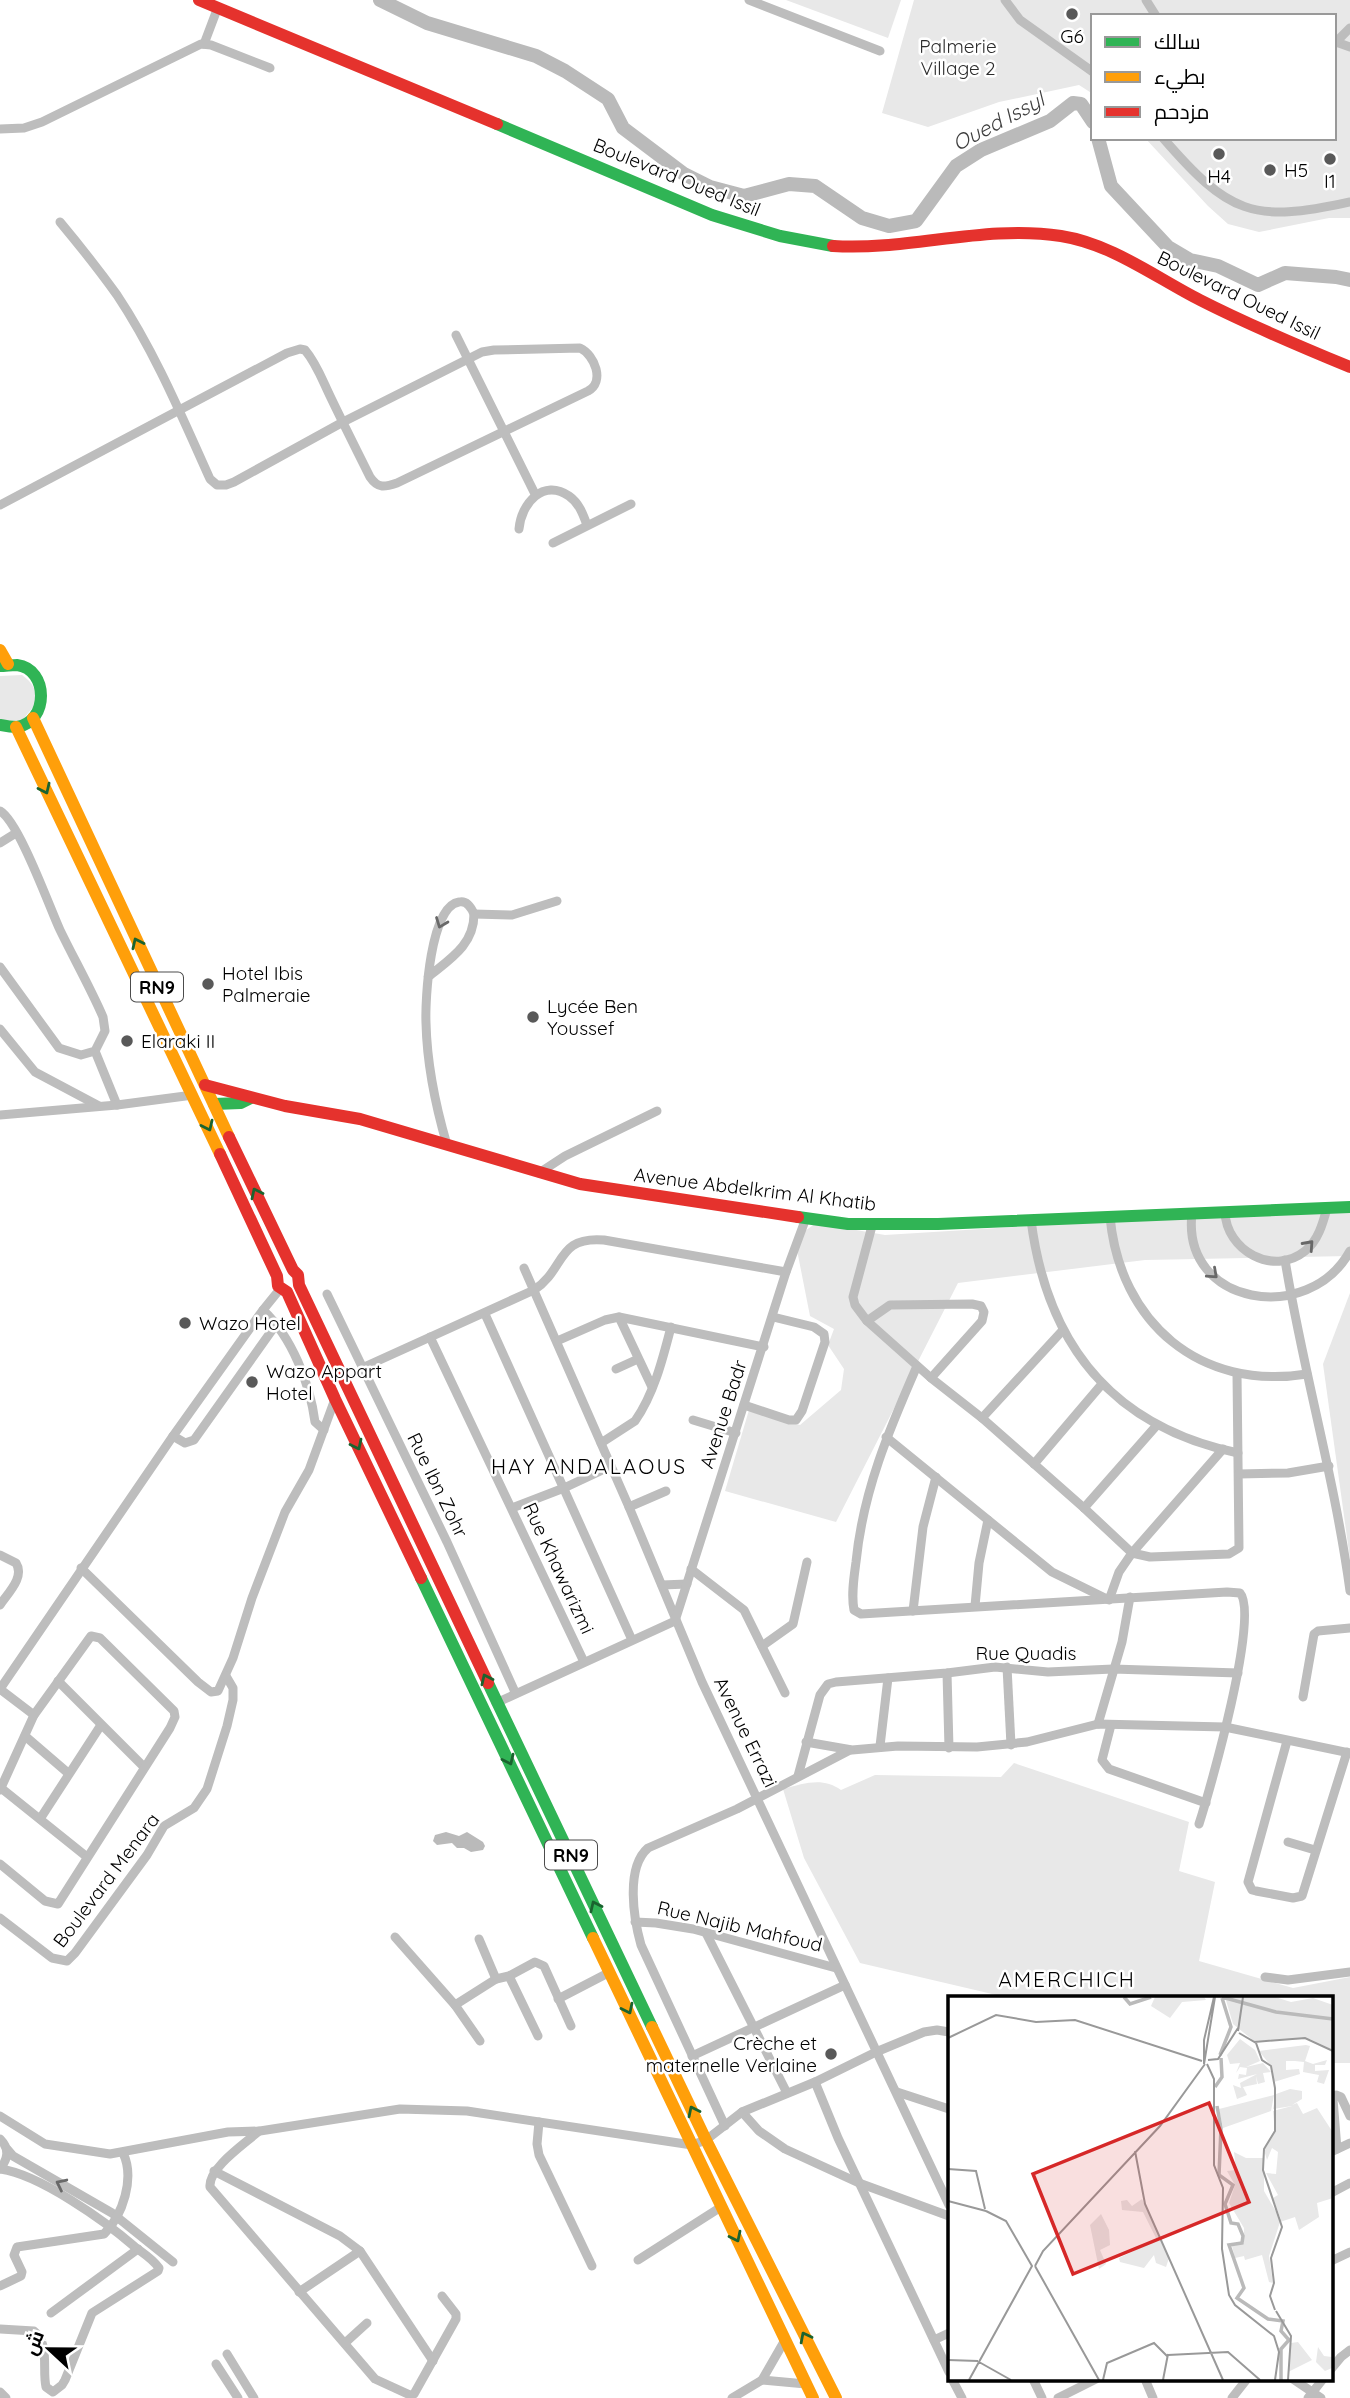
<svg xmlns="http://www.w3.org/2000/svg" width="1350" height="2398" font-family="Quicksand,Cairo,sans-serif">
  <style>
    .green { fill: #e8e8e8 }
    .water { fill: #bababa }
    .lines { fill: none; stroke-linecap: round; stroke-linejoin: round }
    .river { stroke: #bababa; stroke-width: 14 }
    .street { stroke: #bdbdbd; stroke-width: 9 }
    .fast { stroke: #30b455; stroke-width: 12 }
    .slow { stroke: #ff9f0a; stroke-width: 12 }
    .jam { stroke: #e5322d; stroke-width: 12 }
    .oneway { stroke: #1a632f }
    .oneway2 { stroke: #686868 }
    .poi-dot { fill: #595959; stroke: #fff; stroke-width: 2.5 }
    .labels { text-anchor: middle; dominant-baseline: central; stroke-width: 5; stroke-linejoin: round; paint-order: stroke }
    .shield { fill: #fff; stroke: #4c4c4c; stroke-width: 2 }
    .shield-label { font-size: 18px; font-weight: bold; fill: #000 }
    .poi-label { font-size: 19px; fill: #000; stroke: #fff; text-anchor: start }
    .park-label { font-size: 19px; fill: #2d2d2d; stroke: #fff }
    .street-label { font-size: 19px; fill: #000; stroke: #fff }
    .water-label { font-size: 21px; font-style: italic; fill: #3e3e3e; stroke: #fff }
    .neighbourhood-label { font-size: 21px; letter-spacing: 2px; fill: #000; stroke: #fff }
    .inset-river { fill: none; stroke: #bababa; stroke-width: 3.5 }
    .inset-road { fill: none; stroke: #999; stroke-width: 2 }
    .view { fill: #d62828; fill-opacity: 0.15; stroke: #d62828; stroke-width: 3.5 }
    .inset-edge { fill: none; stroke: #000; stroke-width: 3.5 }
  </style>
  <rect width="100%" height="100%" fill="#fff"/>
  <g class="green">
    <polygon points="786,0 901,0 888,38"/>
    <polygon points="914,0 1350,0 1350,218 1329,218 1259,232 1228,224 1208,206 1145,138 1334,138 1334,16 1093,16 1093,94 1079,85 999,102 928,127 882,113"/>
    <path d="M 22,675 C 33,683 36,689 37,702 L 21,722 L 0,720 L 0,676 Z"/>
    <polygon points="1350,1206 1350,1256 1145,1260 958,1283 836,1522 725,1491 749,1410 800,1425 841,1390 844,1369 828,1345 834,1329 810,1316 797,1250 805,1231 816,1223 885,1235"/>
    <polygon points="1350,1293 1350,1559 1323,1364"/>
    <path d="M 1014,1763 L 1189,1822 L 1179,1871 L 1215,1882 L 1199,1961 L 1293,1988 L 1350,1977 L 1350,2063 L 1331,2063 L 1331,1997 L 1005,1997 L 860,1963 L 804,1858 L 783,1789 C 805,1783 823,1777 841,1790 L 875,1775 L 1001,1777 Z"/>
  </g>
  <polygon class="water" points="446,1832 459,1836 467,1832 483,1842 485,1846 483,1850 471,1852 464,1848 457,1848 452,1843 437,1845 433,1841 435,1835"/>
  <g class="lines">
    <g class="river">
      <polyline points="380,0 427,23 536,56 565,71 608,99 623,128 684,174 710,187 744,196 789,184 815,186 862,218 889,226 916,221 956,166 981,150 1050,121 1073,103 1081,104 1093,122"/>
      <polyline points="1098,138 1111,186 1168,247 1190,260 1218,266 1258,285 1285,273 1336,277 1350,280"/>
    </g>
    <g class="street">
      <polyline points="749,0 880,51"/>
      <polyline points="1005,0 1020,20 1093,72"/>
      <polyline points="1146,0 1156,16"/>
      <polyline points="1336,42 1350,47"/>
      <polyline points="204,44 218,7"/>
      <polyline points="1334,44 1350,28"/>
      <polyline points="0,129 24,128 42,122 201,44 211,45 270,68"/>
      <path d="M 1163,138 C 1228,213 1252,224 1350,202"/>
      <polyline points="456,335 535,494"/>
      <path d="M 0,505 C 96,455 191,403 287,353 L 300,349 L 305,350 C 317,364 323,382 331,398 C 344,425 357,451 370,477 C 378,489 385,487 397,483 L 588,391 C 605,382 595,355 580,348 L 494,350 L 482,352 L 343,422 L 234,482 L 226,485 L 217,485 L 210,479 C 182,417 155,352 117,295 C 99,270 80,246 60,222"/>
      <path d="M 519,529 C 521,504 543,478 569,496 C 579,503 583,514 587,525"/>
      <polyline points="553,543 631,504"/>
      <path d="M 0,811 C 19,822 49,906 60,930 C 74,959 90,987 103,1017 L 105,1031 L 95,1051 L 81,1055 L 59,1048 L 0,967"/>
      <polyline points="0,843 16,833"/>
      <polyline points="474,914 512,915 557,901"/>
      <path d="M 428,977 C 450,959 474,945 474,914 C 471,907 467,900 459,902 C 430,906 425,1000 426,1023 C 427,1065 435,1104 447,1145"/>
      <polyline points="0,1029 35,1072 99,1106"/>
      <polyline points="95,1051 117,1105"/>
      <polyline points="0,1115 117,1105 193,1095"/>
      <polyline points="539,1173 565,1156 657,1111"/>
      <path d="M 1225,1212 C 1226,1250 1273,1277 1305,1251 C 1318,1241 1323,1223 1327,1208"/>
      <path d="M 1192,1213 C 1181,1306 1309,1326 1350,1251"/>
      <path d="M 1110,1217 C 1120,1323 1200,1391 1307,1374"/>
      <path d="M 1031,1220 C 1047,1345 1113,1427 1238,1453"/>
      <polyline points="872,1226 853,1297 855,1305 867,1321 931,1378 982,1418 1084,1508 1132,1553 1150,1557 1229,1554 1239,1548 1237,1374"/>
      <path d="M 1285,1260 C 1303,1371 1335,1479 1350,1591"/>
      <polyline points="524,1268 629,1507 702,1682 949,2205"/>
      <polyline points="327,1294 447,1542 515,1692"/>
      <path d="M 263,1310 C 292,1337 310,1384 315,1422 L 324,1430"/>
      <polyline points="485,1314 632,1640"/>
      <polyline points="619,1317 652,1387"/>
      <polyline points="867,1321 890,1305 972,1304 981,1306 984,1312 982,1321 931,1378"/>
      <polyline points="430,1337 584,1662"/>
      <polyline points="557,1341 605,1320 619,1317 764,1347"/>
      <path d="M 917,1366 C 889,1430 863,1491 856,1562 C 854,1577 851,1595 854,1610 L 861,1614 L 1227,1592 L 1240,1593 C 1260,1615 1210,1790 1199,1824"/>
      <path d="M 362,1368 L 534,1290 C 566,1269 556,1236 604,1240 L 786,1272"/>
      <polyline points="616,1369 638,1359"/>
      <polyline points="744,1405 789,1420 796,1420 802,1411 825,1342 824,1334 814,1327 773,1317"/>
      <polyline points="982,1418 1063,1330"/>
      <polyline points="693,1420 736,1433"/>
      <polyline points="173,1436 185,1443 194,1440 275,1326"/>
      <polyline points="886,1437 1052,1572 1109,1600 1119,1572 1132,1553 1223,1449"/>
      <path d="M 601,1443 L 635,1421 C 654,1394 663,1358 671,1327"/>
      <polyline points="1034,1464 1102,1384"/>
      <polyline points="1239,1474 1288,1473 1329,1466"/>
      <polyline points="629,1507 666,1491"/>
      <polyline points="512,1508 564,1488 611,1466"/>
      <polyline points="1084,1508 1157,1425"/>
      <path d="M 0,1555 L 16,1563 C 25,1577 8,1593 0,1605"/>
      <polyline points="81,1568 198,1682 211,1692 218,1691 233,1658 252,1598 285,1512 309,1470 335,1399"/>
      <polyline points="691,1569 744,1610 785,1693"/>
      <polyline points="662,1585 687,1584"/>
      <polyline points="975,1606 979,1563 988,1520"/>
      <polyline points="913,1611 923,1527 936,1477"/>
      <polyline points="762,1646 793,1624 807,1562"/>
      <polyline points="1007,1667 1011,1745"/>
      <polyline points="947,1673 949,1748"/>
      <polyline points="58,1681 144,1767"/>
      <polyline points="0,1689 173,1436 263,1310 280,1289"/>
      <polyline points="0,1689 34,1715"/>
      <polyline points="1303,1697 1314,1634 1318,1631 1350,1628"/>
      <polyline points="496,1703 675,1621 786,1272 806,1218"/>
      <polyline points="1098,1724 1122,1642 1130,1597"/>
      <polyline points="1111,1725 1102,1760 1109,1769 1206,1803"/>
      <polyline points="25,1736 68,1773"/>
      <polyline points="1287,1741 1248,1882 1252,1890 1256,1891 1293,1898 1302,1896 1347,1752"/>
      <polyline points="806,1742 852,1750 898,1746 977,1747 1027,1742 1098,1724 1225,1727 1350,1753"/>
      <polyline points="880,1746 888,1678"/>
      <polyline points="798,1776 820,1695 828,1684 836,1682 947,1673 995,1667 1048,1672 1113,1669 1238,1673"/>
      <polyline points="1,1788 87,1857"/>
      <polyline points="0,1790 34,1715 91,1636 100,1638 174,1711 175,1717 170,1728 58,1904 45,1901 0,1864"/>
      <polyline points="40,1819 101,1725"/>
      <polyline points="1288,1842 1315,1850"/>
      <polyline points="0,1918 52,1958 67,1961 75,1953 147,1855 164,1826 194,1808 207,1789 227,1726 233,1700 233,1688 226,1676"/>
      <polyline points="635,1922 656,1923 693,1929 836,1968"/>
      <polyline points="706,1933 787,2093"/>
      <polyline points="395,1937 455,2005 480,2041"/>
      <polyline points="479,1939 496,1979"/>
      <polyline points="509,1976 538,2036"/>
      <polyline points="1265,1977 1288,1980 1350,1972"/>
      <polyline points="558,1999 610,1972"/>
      <polyline points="455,2005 496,1979 509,1976 535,1962 544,1966 571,2026"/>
      <polyline points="692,2056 845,1985"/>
      <polyline points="815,2082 838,2138 949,2372"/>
      <polyline points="897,2092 949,2109"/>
      <polyline points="742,2112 759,2131 785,2149 859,2183 949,2216"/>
      <polyline points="0,2116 45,2144 110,2154 228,2132 260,2131 400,2109 467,2111 692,2145 706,2140 742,2112 815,2082 876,2052 924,2032 937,2030 949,2032"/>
      <polyline points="539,2122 537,2144 539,2155 592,2266"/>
      <path d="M 725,2126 L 641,1945 C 634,1920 625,1868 648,1848 L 737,1809 L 850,1750"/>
      <path d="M 259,2131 C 246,2143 208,2168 210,2187 L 375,2379 L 410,2395 L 414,2394 L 456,2319 L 456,2314 L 442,2296"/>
      <path d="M 0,2139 C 10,2149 8,2159 0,2169"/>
      <polyline points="7,2149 13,2156 112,2213 173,2262"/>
      <polyline points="1337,2149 1333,2099 1336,2095 1341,2097 1350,2116"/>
      <polyline points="1331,2152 1350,2143"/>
      <polyline points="214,2171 340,2236 360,2251 299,2292"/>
      <polyline points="1331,2193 1350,2183"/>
      <polyline points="360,2251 433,2361"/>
      <polyline points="638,2260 721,2207"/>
      <polyline points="1331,2261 1350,2252"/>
      <path d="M 0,2286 L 21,2276 L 22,2272 L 14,2255 L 17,2247 L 104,2234 C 123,2215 135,2178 123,2153"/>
      <polyline points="51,2313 138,2249"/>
      <path d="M 0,2329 L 34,2331 C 50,2343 42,2370 46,2387 L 53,2392 L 62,2385 L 65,2380 L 92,2313 L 158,2271 L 159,2268 C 153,2259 143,2253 135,2247 C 105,2221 39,2174 0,2169"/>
      <polyline points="934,2340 949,2333"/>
      <polyline points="345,2343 367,2323"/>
      <polyline points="227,2354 254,2398"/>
      <polyline points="216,2364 238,2398"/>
      <polyline points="1331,2369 1341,2357 1350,2350"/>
      <polyline points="952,2379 962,2398"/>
      <polyline points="1033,2379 1042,2398"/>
      <polyline points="1145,2379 1153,2398"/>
      <polyline points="1293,2379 1321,2398"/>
      <polyline points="762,2380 806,2384"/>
      <polyline points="0,2392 6,2398"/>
      <polyline points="732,2398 762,2380 785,2340"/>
      <polyline points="1058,2398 1096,2379"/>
      <polyline points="1232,2398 1247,2379"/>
      <polyline points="1308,2398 1323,2379"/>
    </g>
    <g class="fast">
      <polyline points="497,124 712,215 780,236 833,246"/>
      <path d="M 0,666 C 5,666 12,665 17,665 C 49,669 49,722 17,727 C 12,727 5,726 0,725"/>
      <polyline points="214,1104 241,1103 251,1098"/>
      <polyline points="798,1217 848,1224 938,1224 1350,1207"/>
      <polyline points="421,1578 593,1938"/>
      <polyline points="488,1683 652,2027"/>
    </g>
    <g class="slow">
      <polyline points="0,650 8,664"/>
      <polyline points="33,718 229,1137"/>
      <polyline points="16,727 220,1154"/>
      <polyline points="593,1938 813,2398"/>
      <polyline points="652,2027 706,2140 836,2398"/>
    </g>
    <g class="jam">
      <polyline points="199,0 497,124"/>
      <path d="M 833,246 C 909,251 985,224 1061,236 C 1112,244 1155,277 1200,300 C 1249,325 1299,346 1350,367"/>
      <polyline points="205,1085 285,1106 360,1119 580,1184 798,1217"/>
      <polyline points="229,1137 293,1270 298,1275 299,1285 488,1683"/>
      <polyline points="220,1154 277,1276 278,1286 287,1292 335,1399 421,1578"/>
    </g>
  </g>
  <defs><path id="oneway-chevron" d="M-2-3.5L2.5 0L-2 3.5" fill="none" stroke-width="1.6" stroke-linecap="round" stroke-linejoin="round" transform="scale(1.75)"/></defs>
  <g class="oneway">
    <use href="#oneway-chevron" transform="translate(45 789) rotate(65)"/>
    <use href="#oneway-chevron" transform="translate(137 943) rotate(-115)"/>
    <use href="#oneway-chevron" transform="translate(208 1126) rotate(65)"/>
    <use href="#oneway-chevron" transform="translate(256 1193) rotate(-116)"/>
    <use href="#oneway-chevron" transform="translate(357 1445) rotate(64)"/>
    <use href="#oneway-chevron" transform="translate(486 1679) rotate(-115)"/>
    <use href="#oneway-chevron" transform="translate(509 1760) rotate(65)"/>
    <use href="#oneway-chevron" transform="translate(595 1906) rotate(-115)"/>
    <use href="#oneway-chevron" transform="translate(628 2009) rotate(64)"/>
    <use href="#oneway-chevron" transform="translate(693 2111) rotate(-116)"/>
    <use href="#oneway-chevron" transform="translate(736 2237) rotate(64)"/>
    <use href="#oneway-chevron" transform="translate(805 2337) rotate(-117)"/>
  </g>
  <g class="oneway2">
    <use href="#oneway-chevron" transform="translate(441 923) rotate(111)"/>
    <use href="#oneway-chevron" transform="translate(1309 1245) rotate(-48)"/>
    <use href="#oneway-chevron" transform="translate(1213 1274) rotate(42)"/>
    <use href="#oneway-chevron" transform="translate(61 2184) rotate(-154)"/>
  </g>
  <g class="poi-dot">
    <circle cx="1072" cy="14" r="7"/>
    <circle cx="1219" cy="154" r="7"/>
    <circle cx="1330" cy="159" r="7"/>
    <circle cx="1270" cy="170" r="7"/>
    <circle cx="208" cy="984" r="7"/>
    <circle cx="533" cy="1017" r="7"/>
    <circle cx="127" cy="1041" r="7"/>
    <circle cx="185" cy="1323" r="7"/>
    <circle cx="252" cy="1382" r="7"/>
    <circle cx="831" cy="2054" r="7"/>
  </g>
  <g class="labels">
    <g class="shield">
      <rect x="131" y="972.5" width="52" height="29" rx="5"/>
      <rect x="545" y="1840.5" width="52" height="29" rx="5"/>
    </g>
    <g class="shield-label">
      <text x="157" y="987">RN9</text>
      <text x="571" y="1855">RN9</text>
    </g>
    <g class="poi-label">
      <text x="1072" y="36" text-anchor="middle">G6</text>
      <text x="1284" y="170">H5</text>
      <text x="1219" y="176" text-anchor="middle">H4</text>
      <text x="1330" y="181" text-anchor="middle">I1</text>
      <text x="222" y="973">Hotel Ibis<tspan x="222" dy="22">Palmeraie</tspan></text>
      <text x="547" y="1006">Lycée Ben<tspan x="547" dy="22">Youssef</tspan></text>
      <text x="141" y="1041">Elaraki II</text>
      <text x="199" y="1323">Wazo Hotel</text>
      <text x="266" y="1371">Wazo Appart<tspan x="266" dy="22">Hotel</tspan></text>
      <text x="817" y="2043" text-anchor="end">Crèche et<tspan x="817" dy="22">maternelle Verlaine</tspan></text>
    </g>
    <g class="park-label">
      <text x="958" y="46">Palmerie<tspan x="958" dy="22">Village 2</tspan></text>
    </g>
    <g class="street-label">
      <text transform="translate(677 177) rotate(22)">Boulevard Oued Issil</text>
      <text transform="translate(1239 295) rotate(26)">Boulevard Oued Issil</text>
      <text transform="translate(755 1189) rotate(7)">Avenue Abdelkrim Al Khatib</text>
      <text transform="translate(723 1414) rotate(-72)">Avenue Badr</text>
      <text transform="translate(438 1485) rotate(64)">Rue Ibn Zohr</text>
      <text transform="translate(559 1568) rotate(65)">Rue Khawarizmi</text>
      <text x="1026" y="1653">Rue Quadis</text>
      <text transform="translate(746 1732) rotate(64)">Avenue Errazi</text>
      <text transform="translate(106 1880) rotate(-53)">Boulevard Menara</text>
      <text transform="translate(740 1926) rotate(13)">Rue Najib Mahfoud</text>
    </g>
    <g class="water-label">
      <text transform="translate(998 121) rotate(-28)">Oued Issyl</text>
    </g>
    <g class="neighbourhood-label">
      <text x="589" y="1466">HAY ANDALAOUS</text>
      <text x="1067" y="1979">AMERCHICH</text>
    </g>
  </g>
  <g transform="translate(948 1996)">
    <rect width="385" height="385" fill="#fff"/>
    <path d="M 207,1 L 256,1 L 258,4 L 234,6 L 222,22 L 203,10 ZM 277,1 L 327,1 L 343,6 L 365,2 L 385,9 L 385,54 L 362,43 L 306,45 L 285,28 ZM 292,43 L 307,54 L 312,65 L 298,71 L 315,67 L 323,76 L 315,77 L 317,86 L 310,88 L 308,80 L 309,88 L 295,91 L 299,99 L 289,103 L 285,89 L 293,92 L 292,87 L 309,78 L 290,83 L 291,78 L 298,79 L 299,72 L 292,71 L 288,77 L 292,67 L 282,68 L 279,59 ZM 358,49 L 362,50 L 357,65 L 365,68 L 379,64 L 377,69 L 367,69 L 367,75 L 381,74 L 376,88 L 369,86 L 371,79 L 355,76 L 356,66 L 347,65 L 338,65 L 338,74 L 351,73 L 352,78 L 326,86 L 323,70 L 311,55 ZM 342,93 L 354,95 L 354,103 L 344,109 L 349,107 L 355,118 L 369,112 L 384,135 L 385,202 L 369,207 L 371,221 L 351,234 L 347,221 L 332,226 L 321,260 L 325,287 L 321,286 L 314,259 L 297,264 L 296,260 L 287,262 L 284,250 L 296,247 L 296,232 L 281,207 L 287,189 L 279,175 L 288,174 L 286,156 L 298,162 L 316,162 L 316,195 L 333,224 L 325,202 L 330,199 L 318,177 L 328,178 L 330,156 L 324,152 L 319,164 L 316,154 L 327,136 L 325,115 L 344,110 L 325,113 L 328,98 ZM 326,99 L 323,115 L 275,132 L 271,113 ZM 194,203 L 221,262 L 218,271 L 208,267 L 206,259 L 196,272 L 172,266 L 171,262 L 209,244 L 195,216 L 174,214 L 173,205 L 179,204 L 184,210 ZM 153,218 L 161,234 L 162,249 L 152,254 L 158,268 L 151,273 L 142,229 ZM 350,346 L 364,364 L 340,376 L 343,347 ZM 370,351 L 376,360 L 384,361 L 385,355 L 385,378 L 384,372 L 377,375 L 368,366 Z" fill="#e8e8e8"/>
    <path class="inset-river" d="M 176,1 L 182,8 L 203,1M 274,1 L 328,16 L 385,23M 272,59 L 283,31 L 274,2M 267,91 L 274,81 L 273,62M 269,110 L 273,132 L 271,179 L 285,189 L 277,208 L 283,227 L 290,228 L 295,240 L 294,247 L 281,249 L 296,292 L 289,302 L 320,323 L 335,325 L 333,335 L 341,344 L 333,353 L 333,384"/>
    <path class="inset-road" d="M 266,1 L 256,44 L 256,68 L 267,1M 290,35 L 295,1M 291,37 L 308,47 L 314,64 L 323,70 L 327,92 L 327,135 L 316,153 L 315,174 L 334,231 L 323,262 L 326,287 L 322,300 L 327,314M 0,42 L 48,19 L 88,26 L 127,24 L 254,65M 306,46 L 357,42 L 385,55M 260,64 L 270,63 L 290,32M 259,68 L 266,83 L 266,169 L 275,192 L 274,253 L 281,299 L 287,309 L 326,340 L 331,356 L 327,384M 187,155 L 197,208 L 275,384M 0,173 L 28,175 L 37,213M 0,205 L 38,215M 87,270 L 95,255 L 212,130 L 257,68M 87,270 L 151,384M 328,315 L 343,340 L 340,384M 220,359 L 280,356 L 312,384M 0,364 L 30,365M 31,366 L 63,384M 21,384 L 84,270 L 58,225 L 38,215M 155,384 L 159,367 L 206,347 L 219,360M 215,384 L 220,358"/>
    <path class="view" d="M 261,107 L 301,206 L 125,278 L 85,178 Z"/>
    <rect width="385" height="385" class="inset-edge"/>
  </g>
  <rect x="1091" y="14" width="245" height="126" fill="#ffffff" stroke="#999999" stroke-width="2"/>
  <rect x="1105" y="37" width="35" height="10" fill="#30b455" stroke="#999999" stroke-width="2"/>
  <text x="1154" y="49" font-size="21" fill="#000000">سالك</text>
  <rect x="1105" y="72" width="35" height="10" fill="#ff9f0a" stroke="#999999" stroke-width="2"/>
  <text x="1154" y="84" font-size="21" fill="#000000">بطيء</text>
  <rect x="1105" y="107" width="35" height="10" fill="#e5322d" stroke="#999999" stroke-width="2"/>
  <text x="1154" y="119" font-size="21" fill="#000000">مزدحم</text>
  <g transform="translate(49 2349) rotate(292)" stroke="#ffffff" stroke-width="5" paint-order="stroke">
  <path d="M0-5L12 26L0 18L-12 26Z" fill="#000000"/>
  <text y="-10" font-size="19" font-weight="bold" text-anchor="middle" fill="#000000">ش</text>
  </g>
</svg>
